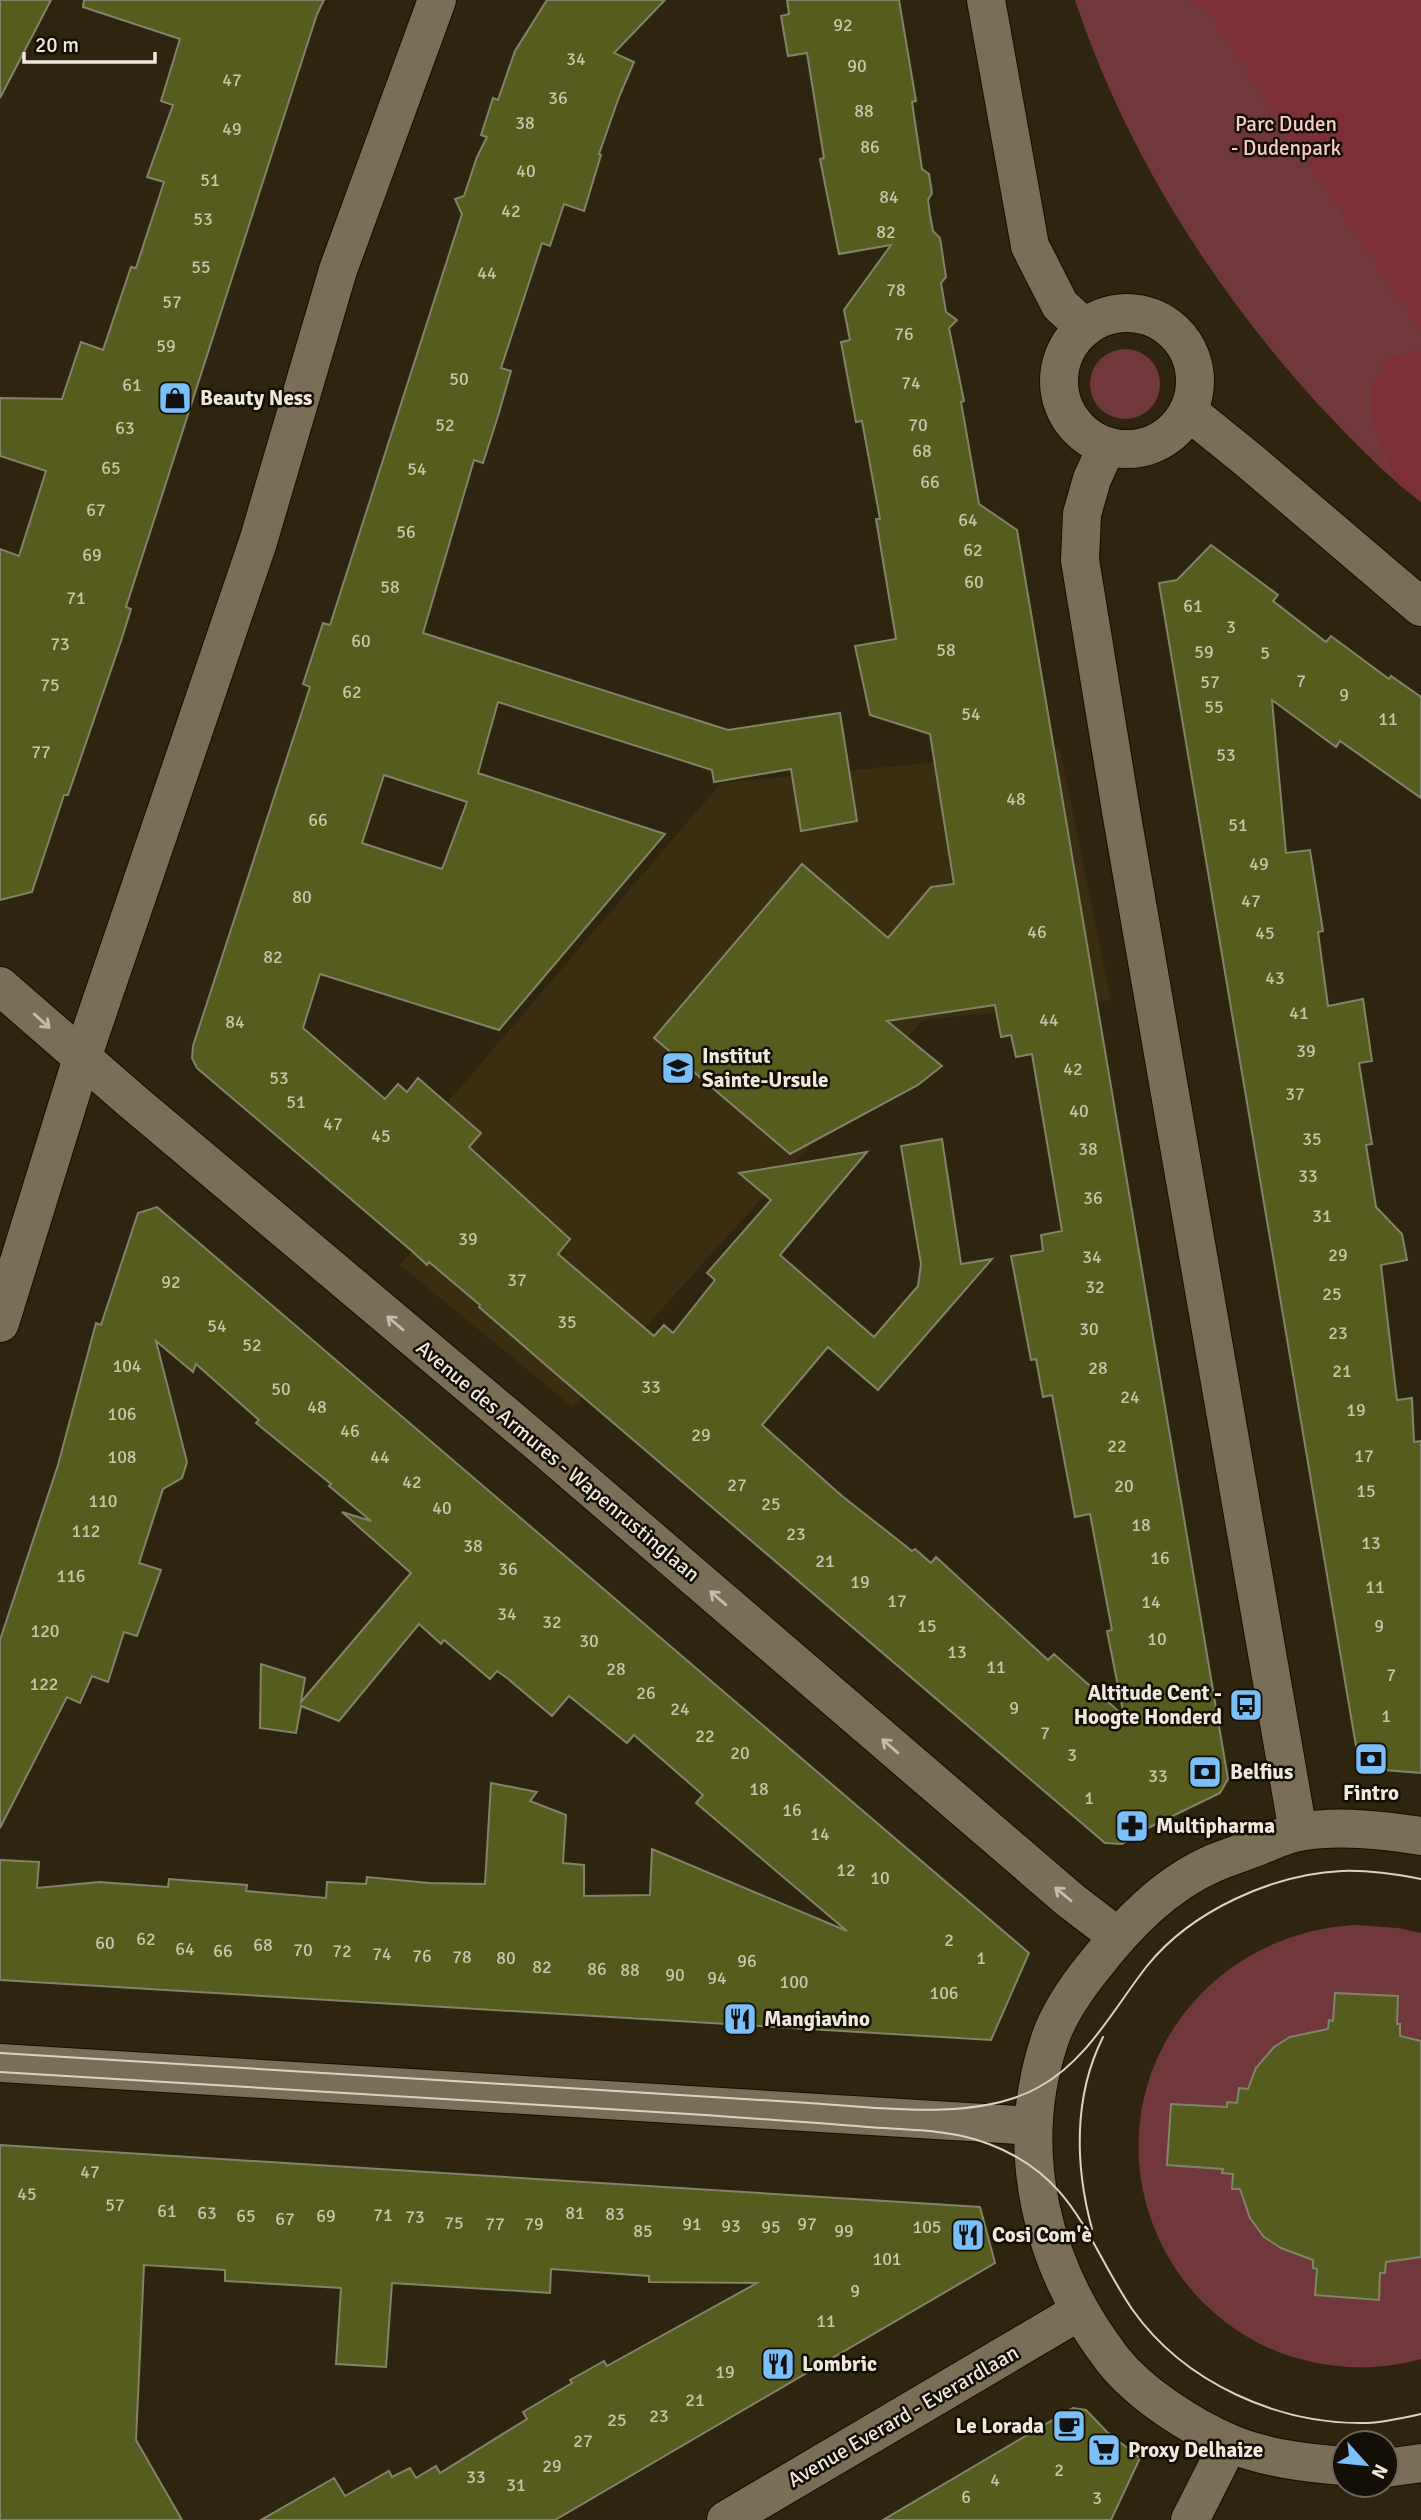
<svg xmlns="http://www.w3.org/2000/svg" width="1421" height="2520" font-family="Signika,sans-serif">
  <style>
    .built { fill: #3b2d0f }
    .green { fill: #71383c }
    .forest { fill: #7d2f36 }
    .building { fill: #565c1d; stroke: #80846a; stroke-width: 2; fill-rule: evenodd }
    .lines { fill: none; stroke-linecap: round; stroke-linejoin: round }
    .minor-casing { stroke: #170d00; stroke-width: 40 }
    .minor { stroke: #7b6e56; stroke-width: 38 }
    .tram { stroke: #dad3c5; stroke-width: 2 }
    .oneway { stroke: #c6bdac }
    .labels { text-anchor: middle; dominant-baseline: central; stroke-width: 5; stroke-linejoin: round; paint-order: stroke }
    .number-label { font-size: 18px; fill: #c9c5ac }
    .park-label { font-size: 21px; fill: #fbcacb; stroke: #130e06 }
    .poi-label { font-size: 21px; font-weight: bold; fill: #efe8db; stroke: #130e06; text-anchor: start }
    .street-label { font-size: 21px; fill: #efe8db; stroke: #130e06 }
  </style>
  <rect width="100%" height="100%" fill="#2f240e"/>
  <polygon class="built" points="1060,750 1111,1000 923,1020 573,1407 400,1265 492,1164 435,1117 721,783"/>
  <g class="green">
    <path d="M 1075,0 L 1421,0 L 1421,502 C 1383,473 1350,438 1317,403 C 1211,286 1125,150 1075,0 Z"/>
    <circle cx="1125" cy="384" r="35"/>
    <path d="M 1355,1925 L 1398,1928 L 1421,1933 L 1421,2359 C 1371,2373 1319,2369 1271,2349 C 1232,2332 1199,2304 1175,2268 C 1080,2119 1181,1935 1355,1925 Z"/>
  </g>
  <g class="forest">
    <polygon points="1191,0 1421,0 1421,332 1210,15"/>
    <polygon points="1421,350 1421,502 1398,484 1373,425 1371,385 1391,357"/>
  </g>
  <g class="building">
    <polygon points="0,0 51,0 0,98"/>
    <polygon points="84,0 324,0 317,14 126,607 131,609 122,638 68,795 64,795 32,892 0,900 0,549 19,556 46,471 0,456 0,398 62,399 81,342 103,350 131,267 136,268 164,182 147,177 173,105 161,101 180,39 83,7"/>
    <path d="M 547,0 L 665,0 L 614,53 L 634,62 L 619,97 L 599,154 L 601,155 L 584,211 L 564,204 L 550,246 L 542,243 L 501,368 L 511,371 L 498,416 L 483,463 L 474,460 L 423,633 L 728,730 L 840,713 L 857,821 L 801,831 L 791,769 L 714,782 L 712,770 L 498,702 L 478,773 L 665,834 L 499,1030 L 320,974 L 303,1028 L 385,1099 L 398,1084 L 407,1092 L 418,1078 L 481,1133 L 469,1147 L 570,1239 L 558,1254 L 654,1336 L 664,1325 L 673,1333 L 715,1280 L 707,1273 L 771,1200 L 739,1173 L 867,1152 L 780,1255 L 874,1337 L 918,1286 L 921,1264 L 901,1146 L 942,1139 L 961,1264 L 992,1259 L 878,1390 L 828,1347 L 762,1425 L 842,1496 L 912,1551 L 915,1549 L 931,1563 L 936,1557 L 1048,1660 L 1054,1654 L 1124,1716 L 1107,1631 L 1112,1630 L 1090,1514 L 1075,1517 L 1052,1395 L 1043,1397 L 1036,1359 L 1031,1360 L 1011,1256 L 1043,1251 L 1041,1235 L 1062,1231 L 1032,1054 L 1016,1057 L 1011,1035 L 1001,1037 L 995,1005 L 887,1021 L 942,1066 L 918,1085 L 790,1154 L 654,1038 L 802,864 L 888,938 L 931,887 L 954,884 L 930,734 L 870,715 L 855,646 L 896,639 L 876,519 L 880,519 L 862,421 L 856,422 L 841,342 L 850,340 L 844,310 L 891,245 L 839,254 L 820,159 L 824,158 L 807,53 L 788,56 L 781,16 L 789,14 L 787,0 L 899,0 L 916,101 L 912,102 L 922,169 L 929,174 L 932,193 L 928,200 L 930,215 L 933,231 L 940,238 L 946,277 L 941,283 L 946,312 L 957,320 L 949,328 L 964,401 L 961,402 L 979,504 L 1017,530 L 1228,1779 L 1220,1793 L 1148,1828 L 1122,1844 L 1105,1843 L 555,1373 L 479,1307 L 480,1305 L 429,1262 L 427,1265 L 413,1252 L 197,1068 L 192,1058 L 193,1046 L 310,687 L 303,684 L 323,623 L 330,625 L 462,214 L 455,199 L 464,196 L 477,157 L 487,137 L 481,135 L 493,98 L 498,100 L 515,51 ZM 384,775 L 467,802 L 442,869 L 362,843 Z"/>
    <polygon points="1211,545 1278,595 1273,601 1326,642 1331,636 1389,679 1391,676 1421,697 1421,798 1340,741 1336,747 1272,700 1286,853 1310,850 1323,931 1318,932 1328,1006 1363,999 1372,1061 1359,1063 1372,1144 1366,1145 1376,1207 1402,1234 1407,1260 1381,1265 1397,1400 1412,1398 1414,1442 1421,1441 1421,1773 1371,1769 1358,1758 1347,1693 1159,583 1177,580"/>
    <polygon points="157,1207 1029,1953 991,2040 0,1980 0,1860 39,1862 37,1888 99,1882 168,1887 169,1879 247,1885 246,1891 326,1898 327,1882 366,1884 367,1877 429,1883 485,1884 491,1783 537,1792 530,1801 566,1815 563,1863 584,1865 584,1896 650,1895 652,1849 847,1931 696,1803 703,1795 634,1735 627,1743 569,1696 552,1716 507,1678 497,1671 490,1679 444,1640 441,1644 419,1624 339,1721 301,1706 296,1733 260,1728 261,1664 305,1678 301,1702 411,1573 342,1512 371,1521 329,1486 331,1484 256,1423 259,1420 196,1364 193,1372 156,1341 187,1462 182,1478 163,1489 139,1563 161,1570 137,1636 124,1632 108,1682 92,1676 80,1703 67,1697 0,1828 0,1640 58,1465 96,1323 101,1325 138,1213"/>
    <polygon points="1335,1993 1398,1996 1397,2024 1400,2024 1400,2036 1421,2041 1421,2257 1386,2262 1385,2273 1380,2273 1379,2300 1315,2295 1317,2269 1313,2268 1313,2260 1281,2248 1264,2237 1250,2218 1240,2189 1232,2189 1233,2174 1222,2173 1223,2169 1167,2165 1171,2104 1227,2107 1227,2102 1237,2103 1239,2088 1248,2089 1256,2068 1274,2047 1290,2037 1328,2029 1329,2020 1333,2021"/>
    <polygon points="0,2145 980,2207 995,2263 555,2520 261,2520 334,2478 345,2496 389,2471 392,2477 410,2468 416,2478 436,2466 440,2473 527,2419 523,2412 572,2383 570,2380 604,2361 607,2366 757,2283 649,2282 649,2276 551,2269 550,2293 392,2283 386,2367 336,2364 341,2288 225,2281 225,2270 144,2265 136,2440 182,2520 0,2520"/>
    <polygon points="1073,2408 1086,2410 1107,2432 1140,2458 1111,2520 883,2520"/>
  </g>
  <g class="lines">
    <defs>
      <g id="minor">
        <polyline points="986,0 1030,246 1060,305 1084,327"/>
        <circle cx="1127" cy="381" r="68"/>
        <polyline points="1188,411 1251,462 1421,607"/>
        <polyline points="1107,446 1092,479 1082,514 1080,560 1121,811 1298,1832"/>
        <polyline points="0,986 132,1101 542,1446 1070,1900 1117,1936"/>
        <polyline points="0,1323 82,1058 258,542 338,270 437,0"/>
        <polyline points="0,2063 1033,2126"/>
        <path d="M 1344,2466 C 1306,2463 1264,2458 1229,2443 C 1190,2426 1140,2394 1113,2360 C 1042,2268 1012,2151 1050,2039 C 1059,2013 1077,1987 1094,1966 C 1126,1925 1165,1884 1214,1863 C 1229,1857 1244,1852 1259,1846 C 1272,1841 1286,1834 1299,1832 C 1339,1825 1382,1830 1421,1836"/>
        <polyline points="1386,2468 1421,2463"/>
        <polyline points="726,2520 1080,2311"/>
        <polyline points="1190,2520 1229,2443"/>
      </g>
    </defs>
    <use href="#minor" class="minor-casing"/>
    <use href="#minor" class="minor"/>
    <g class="tram">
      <path d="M 0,2053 L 794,2102 C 867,2106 974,2124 1039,2087 C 1088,2060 1114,2008 1147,1966 C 1191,1911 1273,1874 1342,1871 C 1369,1870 1395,1874 1421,1879"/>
      <path d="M 0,2072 C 230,2086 459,2100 689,2114 C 748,2118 807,2122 867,2127 C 907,2130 951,2129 989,2144 C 1076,2177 1086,2241 1132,2309 C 1184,2383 1279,2425 1367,2423 C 1386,2422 1403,2418 1421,2414"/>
      <path d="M 1092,2229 C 1075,2166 1073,2097 1103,2037"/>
    </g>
  </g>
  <defs><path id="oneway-shaft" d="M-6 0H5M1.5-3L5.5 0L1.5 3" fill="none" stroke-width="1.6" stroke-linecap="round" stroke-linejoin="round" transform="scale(1.75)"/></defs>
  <g class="oneway">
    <use href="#oneway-shaft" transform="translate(42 1021) rotate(42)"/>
    <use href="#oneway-shaft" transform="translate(395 1323) rotate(-140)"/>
    <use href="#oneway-shaft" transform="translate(718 1598) rotate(-139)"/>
    <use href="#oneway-shaft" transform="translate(890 1746) rotate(-139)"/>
    <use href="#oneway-shaft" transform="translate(1063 1894) rotate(-140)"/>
  </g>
  <defs>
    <symbol id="shop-square" viewBox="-11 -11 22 22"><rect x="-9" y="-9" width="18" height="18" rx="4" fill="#7abff8" stroke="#130e06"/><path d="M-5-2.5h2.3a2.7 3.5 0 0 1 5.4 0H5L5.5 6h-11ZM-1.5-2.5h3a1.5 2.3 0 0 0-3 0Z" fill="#111"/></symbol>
    <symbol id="school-square" viewBox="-11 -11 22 22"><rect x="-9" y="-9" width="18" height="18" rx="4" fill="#7abff8" stroke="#130e06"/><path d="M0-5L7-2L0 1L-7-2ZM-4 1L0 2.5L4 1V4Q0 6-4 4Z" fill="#111"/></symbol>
    <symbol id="bus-square" viewBox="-11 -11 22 22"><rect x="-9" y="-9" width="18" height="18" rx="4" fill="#7abff8" stroke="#130e06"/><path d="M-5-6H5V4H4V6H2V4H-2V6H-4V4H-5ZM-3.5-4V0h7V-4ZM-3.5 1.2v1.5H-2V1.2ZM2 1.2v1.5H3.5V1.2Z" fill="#111"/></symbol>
    <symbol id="bank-square" viewBox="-11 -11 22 22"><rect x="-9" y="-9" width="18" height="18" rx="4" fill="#7abff8" stroke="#130e06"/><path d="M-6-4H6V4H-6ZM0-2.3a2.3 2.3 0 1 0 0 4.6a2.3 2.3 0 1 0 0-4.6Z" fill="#111"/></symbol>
    <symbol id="pharmacy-square" viewBox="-11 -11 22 22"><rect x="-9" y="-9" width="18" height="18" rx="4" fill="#7abff8" stroke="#130e06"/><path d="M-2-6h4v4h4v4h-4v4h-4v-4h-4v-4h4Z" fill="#111"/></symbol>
    <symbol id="restaurant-square" viewBox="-11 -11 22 22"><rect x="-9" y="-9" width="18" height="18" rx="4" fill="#7abff8" stroke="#130e06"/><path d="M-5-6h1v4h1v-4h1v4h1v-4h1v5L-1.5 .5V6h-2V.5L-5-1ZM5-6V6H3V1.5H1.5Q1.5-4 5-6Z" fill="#111"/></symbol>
    <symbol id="cafe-square" viewBox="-11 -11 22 22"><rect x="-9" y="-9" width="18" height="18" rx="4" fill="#7abff8" stroke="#130e06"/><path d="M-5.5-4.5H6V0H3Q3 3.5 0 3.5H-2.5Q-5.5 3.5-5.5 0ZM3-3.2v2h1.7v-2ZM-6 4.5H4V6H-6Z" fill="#111"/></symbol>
    <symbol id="supermarket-square" viewBox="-11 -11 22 22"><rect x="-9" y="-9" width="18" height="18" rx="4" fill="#7abff8" stroke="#130e06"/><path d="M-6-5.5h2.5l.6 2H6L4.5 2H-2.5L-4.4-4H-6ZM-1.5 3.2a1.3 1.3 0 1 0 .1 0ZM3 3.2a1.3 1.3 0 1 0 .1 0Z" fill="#111"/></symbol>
  </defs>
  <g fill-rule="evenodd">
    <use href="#shop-square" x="156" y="379" width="38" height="38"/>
    <use href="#school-square" x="659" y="1049" width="38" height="38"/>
    <use href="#bus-square" x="1227" y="1686" width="38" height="38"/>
    <use href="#bank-square" x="1352" y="1740" width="38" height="38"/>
    <use href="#bank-square" x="1186" y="1753" width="38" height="38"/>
    <use href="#pharmacy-square" x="1113" y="1807" width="38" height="38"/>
    <use href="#restaurant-square" x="721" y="2000" width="38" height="38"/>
    <use href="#restaurant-square" x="949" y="2216" width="38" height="38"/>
    <use href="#restaurant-square" x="759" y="2345" width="38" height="38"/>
    <use href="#cafe-square" x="1050" y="2407" width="38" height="38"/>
    <use href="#supermarket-square" x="1085" y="2431" width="38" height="38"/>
  </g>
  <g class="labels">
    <g class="number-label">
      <text x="843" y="25">92</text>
      <text x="576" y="59">34</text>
      <text x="857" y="66">90</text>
      <text x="232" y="80">47</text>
      <text x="558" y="98">36</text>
      <text x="864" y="111">88</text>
      <text x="525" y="123">38</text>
      <text x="232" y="129">49</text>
      <text x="870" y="147">86</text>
      <text x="526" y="171">40</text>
      <text x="210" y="180">51</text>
      <text x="889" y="197">84</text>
      <text x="511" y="211">42</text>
      <text x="203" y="219">53</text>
      <text x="886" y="232">82</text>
      <text x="201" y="267">55</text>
      <text x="487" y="273">44</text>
      <text x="896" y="290">78</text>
      <text x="172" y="302">57</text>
      <text x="904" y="334">76</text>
      <text x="166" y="346">59</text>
      <text x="459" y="379">50</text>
      <text x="911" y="383">74</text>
      <text x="132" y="385">61</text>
      <text x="445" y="425">52</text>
      <text x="918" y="425">70</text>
      <text x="125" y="428">63</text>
      <text x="922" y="451">68</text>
      <text x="111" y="468">65</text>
      <text x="417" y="469">54</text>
      <text x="930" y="482">66</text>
      <text x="96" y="510">67</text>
      <text x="968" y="520">64</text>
      <text x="406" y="532">56</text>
      <text x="973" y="550">62</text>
      <text x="92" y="555">69</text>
      <text x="974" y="582">60</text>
      <text x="390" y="587">58</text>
      <text x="76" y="598">71</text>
      <text x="1193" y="606">61</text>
      <text x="1231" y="627">3</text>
      <text x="361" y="641">60</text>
      <text x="60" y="644">73</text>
      <text x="946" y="650">58</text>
      <text x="1204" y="652">59</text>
      <text x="1265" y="653">5</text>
      <text x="1301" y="681">7</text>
      <text x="1210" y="682">57</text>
      <text x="50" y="685">75</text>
      <text x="352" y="692">62</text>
      <text x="1344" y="695">9</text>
      <text x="1214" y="707">55</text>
      <text x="971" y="714">54</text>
      <text x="1388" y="719">11</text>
      <text x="41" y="752">77</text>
      <text x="1226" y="755">53</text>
      <text x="1016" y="799">48</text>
      <text x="318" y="820">66</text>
      <text x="1238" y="825">51</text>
      <text x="1259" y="864">49</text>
      <text x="302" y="897">80</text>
      <text x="1251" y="901">47</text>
      <text x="1037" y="932">46</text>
      <text x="1265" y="933">45</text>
      <text x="273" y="957">82</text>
      <text x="1275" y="978">43</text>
      <text x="1299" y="1013">41</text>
      <text x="1049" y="1020">44</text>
      <text x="235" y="1022">84</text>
      <text x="1306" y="1051">39</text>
      <text x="1073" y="1069">42</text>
      <text x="279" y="1078">53</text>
      <text x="1295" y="1094">37</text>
      <text x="296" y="1102">51</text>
      <text x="1079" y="1111">40</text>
      <text x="333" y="1124">47</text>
      <text x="381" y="1136">45</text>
      <text x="1312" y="1139">35</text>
      <text x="1088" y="1149">38</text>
      <text x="1308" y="1176">33</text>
      <text x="1093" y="1198">36</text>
      <text x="1322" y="1216">31</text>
      <text x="468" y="1239">39</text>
      <text x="1338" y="1255">29</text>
      <text x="1092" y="1257">34</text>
      <text x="517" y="1280">37</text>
      <text x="171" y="1282">92</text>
      <text x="1095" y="1287">32</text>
      <text x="1332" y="1294">25</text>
      <text x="567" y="1322">35</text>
      <text x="217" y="1326">54</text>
      <text x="1089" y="1329">30</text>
      <text x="1338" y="1333">23</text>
      <text x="252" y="1345">52</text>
      <text x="127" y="1366">104</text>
      <text x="1098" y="1368">28</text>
      <text x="1342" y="1371">21</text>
      <text x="651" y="1387">33</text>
      <text x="281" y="1389">50</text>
      <text x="1130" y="1397">24</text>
      <text x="317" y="1407">48</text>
      <text x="1356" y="1410">19</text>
      <text x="122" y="1414">106</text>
      <text x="350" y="1431">46</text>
      <text x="701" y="1435">29</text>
      <text x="1117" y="1446">22</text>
      <text x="1364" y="1456">17</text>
      <text x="122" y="1457">108</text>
      <text x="380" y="1457">44</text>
      <text x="412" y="1482">42</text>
      <text x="737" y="1485">27</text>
      <text x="1124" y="1486">20</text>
      <text x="1366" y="1491">15</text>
      <text x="103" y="1501">110</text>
      <text x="771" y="1504">25</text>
      <text x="442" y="1508">40</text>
      <text x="1141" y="1525">18</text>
      <text x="86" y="1531">112</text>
      <text x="796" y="1534">23</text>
      <text x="1371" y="1543">13</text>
      <text x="473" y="1546">38</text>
      <text x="1160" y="1558">16</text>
      <text x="825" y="1561">21</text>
      <text x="508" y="1569">36</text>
      <text x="71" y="1576">116</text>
      <text x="860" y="1582">19</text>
      <text x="1375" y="1587">11</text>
      <text x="897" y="1601">17</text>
      <text x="1151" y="1602">14</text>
      <text x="507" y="1614">34</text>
      <text x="552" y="1622">32</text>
      <text x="927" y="1626">15</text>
      <text x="1379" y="1626">9</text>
      <text x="45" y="1631">120</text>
      <text x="1157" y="1639">10</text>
      <text x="589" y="1641">30</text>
      <text x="957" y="1652">13</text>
      <text x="996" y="1667">11</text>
      <text x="616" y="1669">28</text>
      <text x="1391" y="1675">7</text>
      <text x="44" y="1684">122</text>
      <text x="646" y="1693">26</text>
      <text x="1014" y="1708">9</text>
      <text x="680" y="1709">24</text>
      <text x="1386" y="1716">1</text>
      <text x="1045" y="1733">7</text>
      <text x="705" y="1736">22</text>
      <text x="740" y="1753">20</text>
      <text x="1072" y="1755">3</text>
      <text x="1158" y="1776">33</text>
      <text x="759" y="1789">18</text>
      <text x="1089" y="1798">1</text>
      <text x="792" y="1810">16</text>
      <text x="820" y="1834">14</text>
      <text x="846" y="1870">12</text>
      <text x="880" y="1878">10</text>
      <text x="146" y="1939">62</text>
      <text x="949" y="1940">2</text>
      <text x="105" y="1943">60</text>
      <text x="263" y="1945">68</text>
      <text x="185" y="1949">64</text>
      <text x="303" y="1950">70</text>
      <text x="223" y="1951">66</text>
      <text x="342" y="1951">72</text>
      <text x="382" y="1954">74</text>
      <text x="422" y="1956">76</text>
      <text x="462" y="1957">78</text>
      <text x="506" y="1958">80</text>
      <text x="981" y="1958">1</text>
      <text x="747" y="1961">96</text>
      <text x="542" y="1967">82</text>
      <text x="597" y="1969">86</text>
      <text x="630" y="1970">88</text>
      <text x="675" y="1975">90</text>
      <text x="717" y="1978">94</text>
      <text x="794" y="1982">100</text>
      <text x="944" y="1993">106</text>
      <text x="90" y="2172">47</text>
      <text x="27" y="2194">45</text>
      <text x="115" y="2205">57</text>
      <text x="167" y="2211">61</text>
      <text x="207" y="2213">63</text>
      <text x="575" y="2213">81</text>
      <text x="615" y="2214">83</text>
      <text x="383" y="2215">71</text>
      <text x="246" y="2216">65</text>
      <text x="326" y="2216">69</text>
      <text x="415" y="2217">73</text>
      <text x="285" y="2219">67</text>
      <text x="454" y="2223">75</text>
      <text x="495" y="2224">77</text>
      <text x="534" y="2224">79</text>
      <text x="692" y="2224">91</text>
      <text x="807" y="2224">97</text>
      <text x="731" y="2226">93</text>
      <text x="771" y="2227">95</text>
      <text x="927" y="2227">105</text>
      <text x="643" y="2231">85</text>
      <text x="844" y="2231">99</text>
      <text x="887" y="2259">101</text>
      <text x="855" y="2291">9</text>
      <text x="826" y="2321">11</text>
      <text x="725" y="2372">19</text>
      <text x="695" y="2400">21</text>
      <text x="659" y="2416">23</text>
      <text x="617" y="2420">25</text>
      <text x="583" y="2441">27</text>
      <text x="552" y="2466">29</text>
      <text x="1059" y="2470">2</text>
      <text x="476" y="2477">33</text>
      <text x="995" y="2480">4</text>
      <text x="516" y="2485">31</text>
      <text x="966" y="2497">6</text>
      <text x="1097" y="2498">3</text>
    </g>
    <g class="park-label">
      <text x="1286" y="124">Parc Duden<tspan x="1286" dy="24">- Dudenpark</tspan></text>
    </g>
    <g class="poi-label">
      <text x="200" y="398">Beauty Ness</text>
      <text x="702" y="1056">Institut<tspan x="702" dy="24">Sainte-Ursule</tspan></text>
      <text x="1222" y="1693" text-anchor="end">Altitude Cent -<tspan x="1222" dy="24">Hoogte Honderd</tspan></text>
      <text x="1230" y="1772">Belfius</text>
      <text x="1371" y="1793" text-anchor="middle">Fintro</text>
      <text x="1156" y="1826">Multipharma</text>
      <text x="764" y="2019">Mangiavino</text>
      <text x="992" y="2235">Cosi Com'è</text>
      <text x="802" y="2364">Lombric</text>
      <text x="1044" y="2426" text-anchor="end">Le Lorada</text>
      <text x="1128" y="2450">Proxy Delhaize</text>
    </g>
    <g class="street-label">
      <text transform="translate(558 1461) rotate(40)">Avenue des Armures - Wapenrustinglaan</text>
      <text transform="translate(903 2416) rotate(-30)">Avenue Everard - Everardlaan</text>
    </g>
  </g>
  <g transform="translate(1365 2464) rotate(117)"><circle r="33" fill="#130e06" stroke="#6b655b" stroke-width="2"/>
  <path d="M0-5L12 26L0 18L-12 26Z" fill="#7abff8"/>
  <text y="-10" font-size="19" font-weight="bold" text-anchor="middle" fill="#efe8db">N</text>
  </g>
  <path d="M24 52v10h131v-10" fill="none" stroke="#efe8db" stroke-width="3.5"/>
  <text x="35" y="52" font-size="21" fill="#efe8db" stroke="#130e06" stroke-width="5" paint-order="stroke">20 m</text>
</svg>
